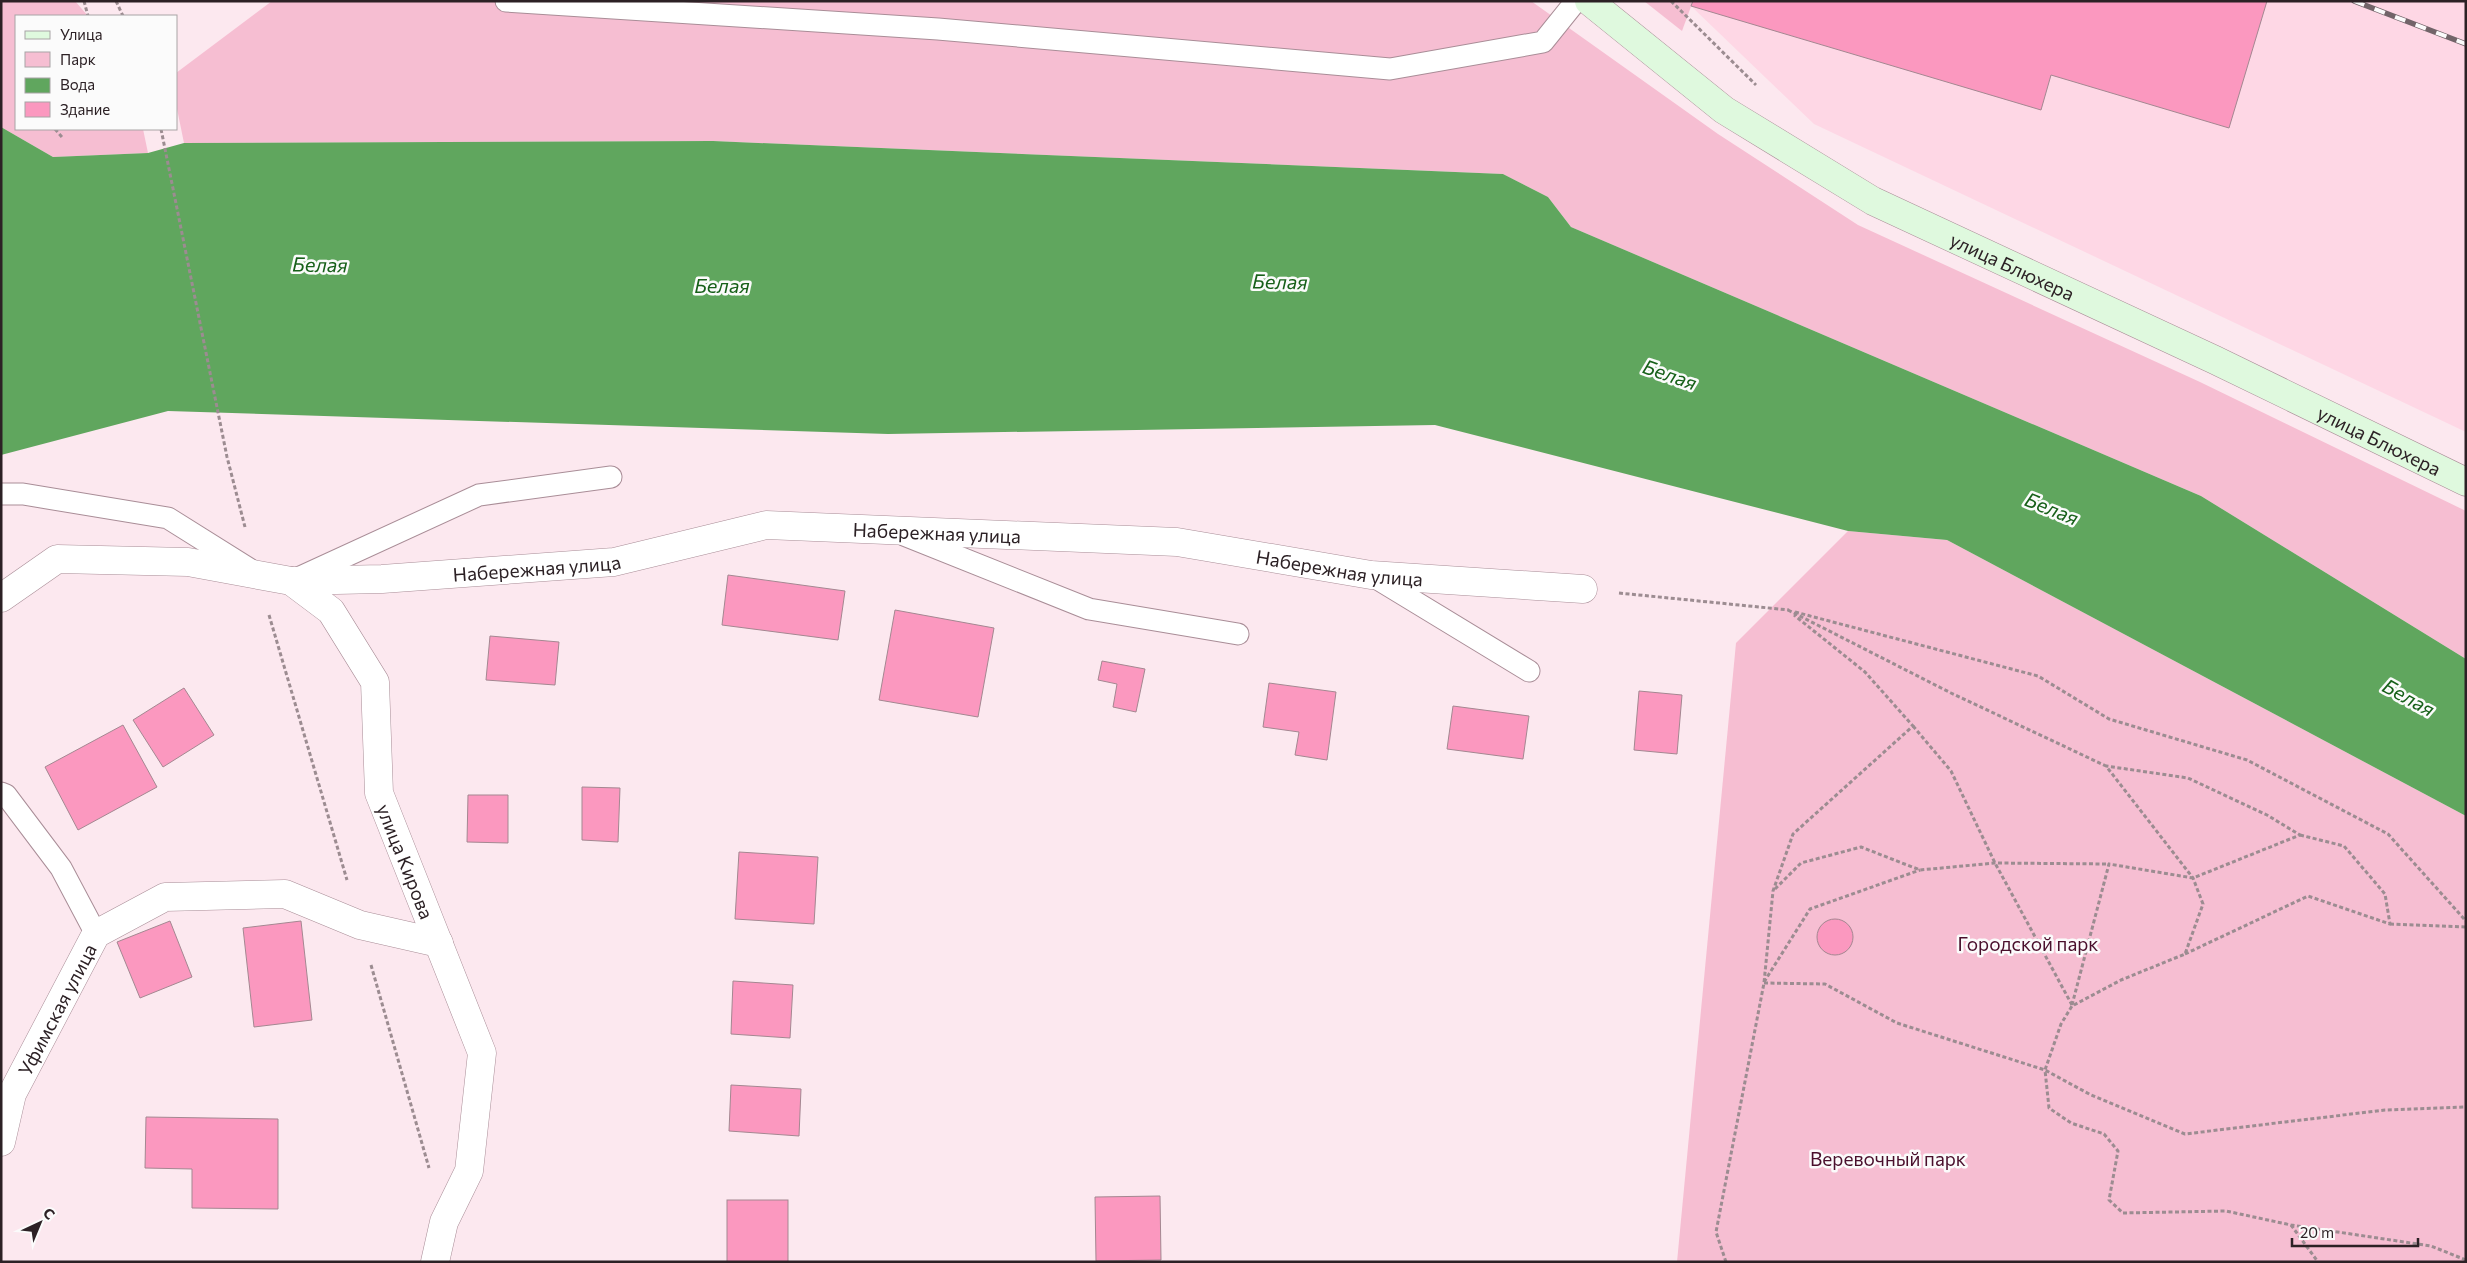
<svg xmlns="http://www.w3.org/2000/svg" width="2467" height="1263" font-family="Commissioner,sans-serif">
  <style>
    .built { fill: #fed7e5 }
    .green { fill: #f6bed2 }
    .water { fill: #60a65e }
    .building { fill: #fb98bf; stroke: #a48791 }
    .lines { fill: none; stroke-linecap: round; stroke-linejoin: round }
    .lane-casing { stroke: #a98d97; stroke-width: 23 }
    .street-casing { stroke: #a98d97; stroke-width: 29 }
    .secondary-casing { stroke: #a98d97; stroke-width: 29 }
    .path { stroke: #9c8c91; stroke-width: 3; stroke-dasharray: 4 2.5; stroke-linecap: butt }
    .lane { stroke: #fff; stroke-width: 21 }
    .street { stroke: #fff; stroke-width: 28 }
    .secondary { stroke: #dff9de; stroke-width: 28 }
    .rail-casing { stroke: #726469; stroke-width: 5.5 }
    .rail { stroke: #fbfbfb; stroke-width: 4; stroke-dasharray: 11; stroke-linecap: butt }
    .labels { text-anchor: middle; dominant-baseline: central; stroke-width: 5; stroke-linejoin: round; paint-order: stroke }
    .street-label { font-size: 19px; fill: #2c2125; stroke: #fbfbfb }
    .park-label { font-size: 19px; fill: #4a0f2c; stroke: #fbfbfb }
    .water-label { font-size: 20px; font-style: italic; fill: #176019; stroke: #fbfbfb }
  </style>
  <rect width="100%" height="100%" fill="#fce8ef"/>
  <polygon class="built" points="1693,1 2466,1 2466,432 1814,124 1691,6"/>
  <g class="green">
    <polygon points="1,1 75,1 88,16 16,16 16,129 143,129 148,153 53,157 1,127"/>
    <polygon points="272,1 1531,1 1718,134 1858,225 2200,382 2466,511 2466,659 2201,496 1571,227 1548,197 1503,174 713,141 184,143 176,104 176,73"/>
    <polygon points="1644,1 1693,1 1682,31"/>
    <polygon points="1848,531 1947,540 2466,816 2466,1262 1677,1262 1736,643"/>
  </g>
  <polygon class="water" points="1,127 53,157 148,153 184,143 713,141 1503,174 1548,197 1571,227 2201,496 2466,659 2466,816 1947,540 1848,531 1435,425 888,434 168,411 1,455"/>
  <g class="building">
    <polygon points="1693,1 2267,1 2229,128 2051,75 2041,110 1691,6"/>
    <polygon points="728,575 845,591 838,640 722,625"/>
    <polygon points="895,610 994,628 978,717 879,700"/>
    <polygon points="490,636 559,642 555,685 486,680"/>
    <polygon points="1102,661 1145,669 1136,712 1113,707 1117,684 1098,680"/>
    <polygon points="1269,683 1336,692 1327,760 1295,755 1299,732 1263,727"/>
    <polygon points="184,688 214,735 163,767 133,720"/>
    <polygon points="1639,691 1682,695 1677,754 1634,750"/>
    <polygon points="1453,706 1529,716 1523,759 1447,749"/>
    <polygon points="123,725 157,787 78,830 45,767"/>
    <polygon points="582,787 620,788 618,842 582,840"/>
    <polygon points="468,795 508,795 508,843 467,842"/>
    <polygon points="739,852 818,857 814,924 735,919"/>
    <circle cx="1835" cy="937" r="18"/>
    <polygon points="170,921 192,977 140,998 117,942"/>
    <polygon points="301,921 312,1020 254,1027 243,928"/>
    <polygon points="733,981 793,985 790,1038 731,1034"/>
    <polygon points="731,1085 801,1089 799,1136 729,1131"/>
    <polygon points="146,1117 278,1119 278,1209 192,1208 192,1169 145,1168"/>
    <polygon points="1160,1196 1161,1260 1096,1261 1095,1197"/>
    <rect x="727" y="1200" width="61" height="62"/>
  </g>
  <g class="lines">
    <defs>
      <g id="lane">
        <polyline points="506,1 938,29 1390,69 1543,42 1576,1"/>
        <polyline points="1,494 23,494 168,518 251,570"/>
        <polyline points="904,535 1089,609 1238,634"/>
        <polyline points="1371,575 1529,671"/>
        <polyline points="296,579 479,495 611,477"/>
        <polyline points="1,793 6,795 61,868 96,934"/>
      </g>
      <g id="street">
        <path id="s1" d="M 291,581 L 382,579 L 614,562 L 766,525 L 1177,542 L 1371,575 L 1583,589"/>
        <path id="s2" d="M 1,598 L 57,559 L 188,562 L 291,581 L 331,611 L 375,682 L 379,793 L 482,1053 L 469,1171 L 444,1222 L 435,1262"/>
        <path id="s3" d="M 1,1142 L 12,1094 L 96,934 L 165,897 L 285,894 L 360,925 L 439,943"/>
      </g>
      <g id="secondary">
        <path id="s4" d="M 1589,1 L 1724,110 L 1873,201 L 2215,360 L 2466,482"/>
      </g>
    </defs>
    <use href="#lane" class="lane-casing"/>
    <use href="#street" class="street-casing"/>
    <use href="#secondary" class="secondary-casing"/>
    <g class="path">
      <polyline points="84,1 88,16"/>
      <polyline points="116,1 123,16"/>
      <polyline points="1671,1 1756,85"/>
      <polyline points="55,129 62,137"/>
      <polyline points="161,129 227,457 245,527"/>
      <polyline points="1619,593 1789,610"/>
      <polyline points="1788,610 1951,693 2106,766 2193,878 2203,904 2185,954 2121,980 2072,1006 2061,1024 2045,1070 2049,1108 2071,1123 2104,1134 2118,1151 2109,1200 2123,1213 2226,1211 2291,1225 2431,1246 2466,1260"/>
      <polyline points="1795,612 2038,676 2109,719 2247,760 2388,834 2466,921"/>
      <polyline points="269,615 347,880"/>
      <polyline points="1913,726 1951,771 1995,863 2072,1005"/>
      <polyline points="1775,889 1801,863 1861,847 1920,870 1995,863 2109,864"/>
      <polyline points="2390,924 2466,927"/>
      <polyline points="2185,954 2308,896 2390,924 2385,894 2344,846 2300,835"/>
      <polyline points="371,965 429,1168"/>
      <polyline points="1764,982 1810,909 1920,870"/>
      <polyline points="1764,983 1825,984 1897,1023 2045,1070 2091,1095 2185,1134 2385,1110 2466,1107"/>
      <polyline points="2072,1005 2109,864 2193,878 2300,835 2267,815 2188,778 2106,766"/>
      <polyline points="2291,1225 2318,1262"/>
      <polyline points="1726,1262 1716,1232 1764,983 1773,891 1793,834 1913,726 1865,672 1794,615"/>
    </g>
    <use href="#lane" class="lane"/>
    <use href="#street" class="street"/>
    <use href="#secondary" class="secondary"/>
    <defs>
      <polyline id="rail" points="2354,1 2466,44"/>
    </defs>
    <use href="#rail" class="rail-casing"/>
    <use href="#rail" class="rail"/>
  </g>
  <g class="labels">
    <g class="street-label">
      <text stroke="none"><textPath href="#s4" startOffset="502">улица Блюхера</textPath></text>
      <text stroke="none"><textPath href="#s4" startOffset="908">улица Блюхера</textPath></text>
      <text stroke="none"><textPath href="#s1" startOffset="651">Набережная улица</textPath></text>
      <text stroke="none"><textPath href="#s1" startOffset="246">Набережная улица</textPath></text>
      <text stroke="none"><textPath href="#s1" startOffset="1056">Набережная улица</textPath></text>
      <text stroke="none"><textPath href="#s2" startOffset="622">улица Кирова</textPath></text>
      <text stroke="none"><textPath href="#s3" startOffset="145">Уфимская улица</textPath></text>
    </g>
    <g class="park-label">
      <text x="2028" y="943">Городской парк</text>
      <text x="1888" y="1158">Веревочный парк</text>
    </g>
    <g class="water-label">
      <text transform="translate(320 264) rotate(1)">Белая</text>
      <text transform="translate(1280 281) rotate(1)">Белая</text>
      <text x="722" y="285">Белая</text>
      <text transform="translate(1670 374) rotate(19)">Белая</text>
      <text transform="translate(2052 508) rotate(22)">Белая</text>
      <text transform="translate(2409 697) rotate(29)">Белая</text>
    </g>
  </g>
  <rect width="2467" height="1263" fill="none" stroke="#2c2125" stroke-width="5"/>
  <rect x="15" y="15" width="162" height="115" fill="#fbfbfb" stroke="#a8a4a5"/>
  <rect x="25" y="31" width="25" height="8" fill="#dff9de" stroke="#a8a4a5"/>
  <text x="60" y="40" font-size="15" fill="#2c2125">Улица</text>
  <rect x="25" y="52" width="25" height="15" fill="#f6bed2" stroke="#a8a4a5"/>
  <text x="60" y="65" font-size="15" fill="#2c2125">Парк</text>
  <rect x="25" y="78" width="25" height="15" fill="#60a65e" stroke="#a8a4a5"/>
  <text x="60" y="90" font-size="15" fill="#2c2125">Вода</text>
  <rect x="25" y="102" width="25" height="15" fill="#fb98bf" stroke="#a8a4a5"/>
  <text x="60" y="115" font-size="15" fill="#2c2125">Здание</text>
  <g transform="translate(40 1223) rotate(44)" stroke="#fbfbfb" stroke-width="4" paint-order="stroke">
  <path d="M0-4L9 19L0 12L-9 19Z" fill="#2c2125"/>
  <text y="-8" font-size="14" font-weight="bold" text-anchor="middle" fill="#2c2125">С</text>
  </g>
  <path d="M2292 1238v8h126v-8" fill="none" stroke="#2c2125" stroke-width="2.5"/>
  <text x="2300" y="1238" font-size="15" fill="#2c2125" stroke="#fbfbfb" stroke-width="4" paint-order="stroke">20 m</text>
</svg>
